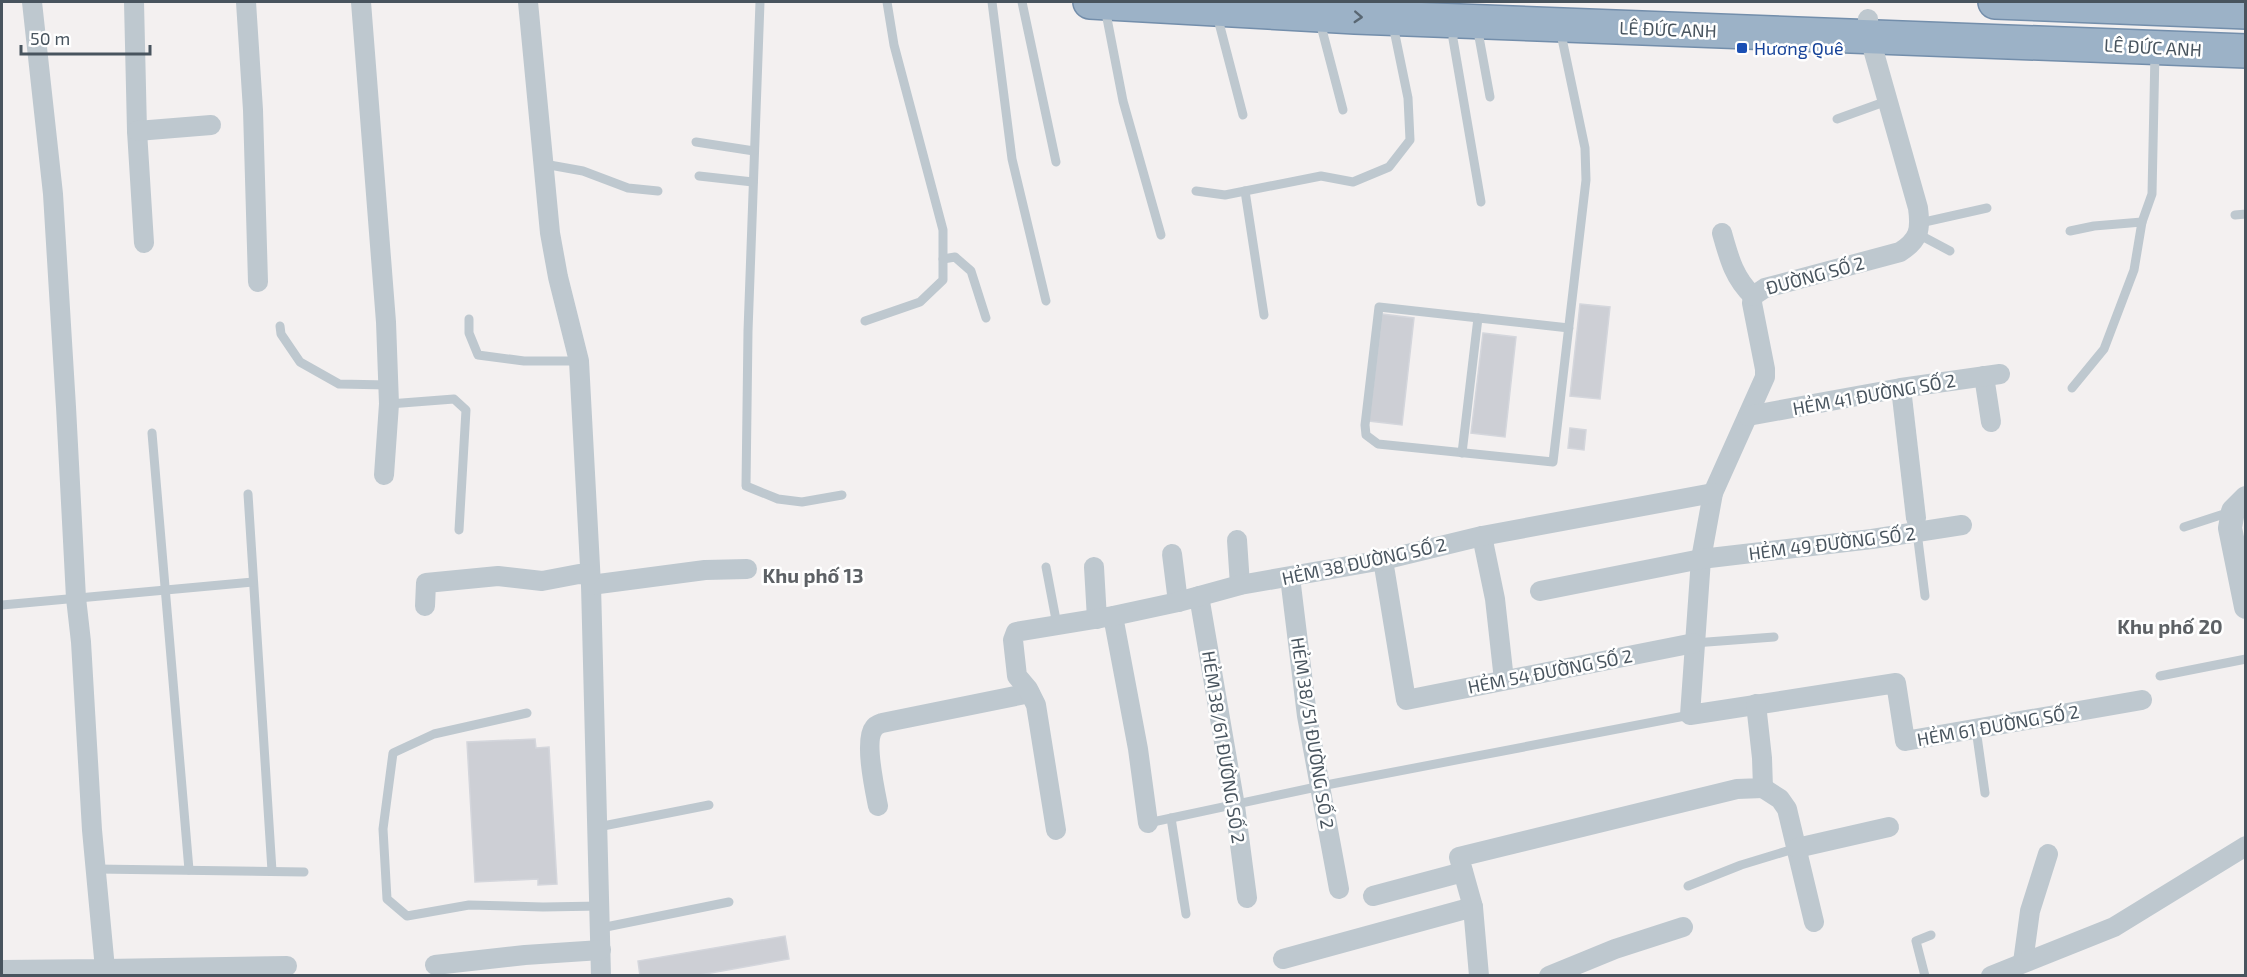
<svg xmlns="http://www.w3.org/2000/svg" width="2247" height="977" font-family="'Exo 2',sans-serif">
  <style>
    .building { fill: #cdcfd5; stroke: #d4d6dc; stroke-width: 1.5 }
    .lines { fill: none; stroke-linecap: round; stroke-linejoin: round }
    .trunk-casing { stroke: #738eab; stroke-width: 36 }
    .service { stroke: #bec8cf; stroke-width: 9 }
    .minor { stroke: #bec8cf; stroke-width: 20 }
    .tertiary { stroke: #bec8cf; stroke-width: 24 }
    .trunk { stroke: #9cb2c7; stroke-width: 33 }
    .oneway { stroke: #596773 }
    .transit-dot { fill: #1a4fb4; stroke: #fff; stroke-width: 2 }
    .labels { text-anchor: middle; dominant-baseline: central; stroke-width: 5; stroke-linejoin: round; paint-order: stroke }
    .street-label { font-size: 18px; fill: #48545e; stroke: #fff }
    .transit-label { font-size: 18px; fill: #164399; stroke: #fff; text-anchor: start }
    .neighbourhood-label { font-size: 20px; font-weight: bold; fill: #5d6165; stroke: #fff }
  </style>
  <rect width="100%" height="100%" fill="#f3f0f0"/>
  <g class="building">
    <polygon points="1580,304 1610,307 1600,399 1570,396"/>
    <polygon points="1382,314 1414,318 1402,425 1369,421"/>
    <polygon points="1483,333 1516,337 1505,437 1471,433"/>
    <polygon points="1570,428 1586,430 1584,450 1568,448"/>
    <polygon points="535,739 536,748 549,747 557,884 538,885 538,879 475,882 467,742"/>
    <polygon points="785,936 789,959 694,976 640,976 638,961"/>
  </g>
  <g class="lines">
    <defs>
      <g id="trunk">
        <polyline points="1090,2 1355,17 2246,51"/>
        <polyline points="1995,2 2246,12"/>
      </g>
    </defs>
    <use href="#trunk" class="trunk-casing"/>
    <g class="service">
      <polyline points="760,2 748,331 746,486 778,499 802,502 842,495"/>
      <polyline points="992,2 1012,159 1046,301"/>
      <polyline points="1022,2 1056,162"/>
      <polyline points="1105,8 1123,101 1161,235"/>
      <polyline points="1217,15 1243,115"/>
      <polyline points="1320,22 1343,110"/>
      <polyline points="1454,26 1453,39 1481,202"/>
      <polyline points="1477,26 1490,97"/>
      <polyline points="1560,29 1585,148 1586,180 1553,462 1378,444 1366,435 1365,425 1379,307 1569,328"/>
      <polyline points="1837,119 1887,101"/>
      <polyline points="696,142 754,151"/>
      <polyline points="544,164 583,171 628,188 658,191"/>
      <polyline points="699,176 753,182"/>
      <polyline points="1196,191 1225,195 1321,176 1353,182 1389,167 1410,140 1408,98 1393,25"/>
      <polyline points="1245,191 1264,315"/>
      <polyline points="2235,215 2246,214"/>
      <polyline points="1920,223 1987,208"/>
      <polyline points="2070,231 2094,226 2142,222"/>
      <polyline points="1918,234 1950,251"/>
      <polyline points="943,259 955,257 971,271 986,318"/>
      <polyline points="469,319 469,333 478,355 524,361 579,361"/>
      <polyline points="865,321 920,302 943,280 943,230 894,45 887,2"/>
      <polyline points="280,326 281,334 300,362 339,384 388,385"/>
      <polyline points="2072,388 2104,349 2134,270 2142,222 2152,194 2155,52"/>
      <polyline points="389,404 454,399 466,410 459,530"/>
      <polyline points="152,433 189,870"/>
      <polyline points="1462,453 1478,318"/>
      <polyline points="248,494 272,871"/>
      <polyline points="2184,527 2230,512"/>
      <polyline points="1917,532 1925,596"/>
      <polyline points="1046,567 1057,625"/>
      <polyline points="2,605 253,582"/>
      <polyline points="1694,643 1774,637"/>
      <polyline points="2160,676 2246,659"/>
      <polyline points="527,713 434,734 393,753 383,829 387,899 407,916 469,905 543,907 601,906"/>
      <polyline points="1976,729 1985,793"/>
      <polyline points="1171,818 1186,914"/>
      <polyline points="1148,823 1321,786 1690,715"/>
      <polyline points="598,827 709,805"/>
      <polyline points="96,869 304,872"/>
      <polyline points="1688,886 1741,865 1797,848"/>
      <polyline points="601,928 729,902"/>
      <polyline points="1925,976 1916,941 1931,935"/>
    </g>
    <g class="minor">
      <polyline points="134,2 137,131 144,243"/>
      <polyline points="246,2 253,110 258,282"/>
      <polyline points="361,2 386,322 389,404 384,475"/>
      <polyline points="528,2 550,233 558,277 579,361 591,585 601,976"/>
      <path d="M 1868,19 L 1869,35 L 1918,208 C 1921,230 1919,240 1900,252 L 1765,288 L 1753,296 L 1752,303 L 1765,369 L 1765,377 L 1713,493 L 1701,559 L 1690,715 L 1896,683 L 1905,741 L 2142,700"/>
      <polyline points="137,131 211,125"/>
      <path d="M 1722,233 C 1729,258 1734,278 1753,296"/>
      <polyline points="1984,376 1991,422"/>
      <polyline points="1901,388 1916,518"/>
      <polyline points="1748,416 1901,388 2000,374"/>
      <polyline points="1482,536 1495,599 1504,680"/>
      <polyline points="1237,540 1240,585"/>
      <polyline points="1172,554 1178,602"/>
      <polyline points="1383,560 1406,700 1694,643"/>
      <polyline points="1094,567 1097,619"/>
      <polyline points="1290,577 1307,716 1339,889"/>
      <polyline points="591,585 705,570 747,569"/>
      <polyline points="1540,591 1701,559 1872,539 1962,525"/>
      <polyline points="1199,596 1235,806 1247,898"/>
      <polyline points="425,606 426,583 498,576 542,581 579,574 589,575"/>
      <polyline points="1113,616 1138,749 1148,823"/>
      <polyline points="1763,788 1780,799 1787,809 1814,922"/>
      <path d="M 878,806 C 875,791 864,740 874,728 C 875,726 879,724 882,723 L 1030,693"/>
      <polyline points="1056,830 1036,705 1028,689 1017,676 1013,640 1016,632 1113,616 1178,602 1240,585 1383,560 1482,536 1713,493"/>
      <polyline points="1797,848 1889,827"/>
      <polyline points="1373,896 1463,872"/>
      <polyline points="1283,959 1473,907"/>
      <polyline points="2023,962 2030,911 2048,854"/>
      <polyline points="435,965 525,955 601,950"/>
      <polyline points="105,969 287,966"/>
      <polyline points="2,970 105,969 92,830 81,642 76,598 66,407 53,194 32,2"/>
      <polyline points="1479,976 1473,907 1459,857 1737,789 1763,788 1762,758 1756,704"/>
      <polyline points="1549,976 1615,949 1683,927"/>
      <polyline points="1991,976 2114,927 2246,846"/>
    </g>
    <polyline class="tertiary" points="2246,498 2233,511 2230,528 2246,607"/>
    <use href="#trunk" class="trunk"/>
  </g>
  <defs><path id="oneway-chevron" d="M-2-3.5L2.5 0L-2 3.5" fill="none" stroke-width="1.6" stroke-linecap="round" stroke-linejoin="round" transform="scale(1.5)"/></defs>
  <use class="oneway" href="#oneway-chevron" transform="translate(1358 17) rotate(3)"/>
  <rect class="transit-dot" x="1736" y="42" width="12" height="12" rx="3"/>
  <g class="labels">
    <g class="street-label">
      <text transform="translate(1668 29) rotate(2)">LÊ ĐỨC ANH</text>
      <text transform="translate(2153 47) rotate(3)">LÊ ĐỨC ANH</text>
      <text transform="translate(1815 275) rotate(-15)">ĐƯỜNG SỐ 2</text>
      <text transform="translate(1874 394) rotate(-10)">HẺM 41 ĐƯỜNG SỐ 2</text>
      <text transform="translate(1832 543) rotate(-7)">HẺM 49 ĐƯỜNG SỐ 2</text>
      <text transform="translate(1364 561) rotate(-12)">HẺM 38 ĐƯỜNG SỐ 2</text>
      <text transform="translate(1550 671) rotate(-11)">HẺM 54 ĐƯỜNG SỐ 2</text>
      <text transform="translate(1998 725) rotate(-10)">HẺM 61 ĐƯỜNG SỐ 2</text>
      <text transform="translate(1313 733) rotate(81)">HẺM 38/51 ĐƯỜNG SỐ 2</text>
      <text transform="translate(1224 747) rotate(81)">HẺM 38/61 ĐƯỜNG SỐ 2</text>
    </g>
    <g class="transit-label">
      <text x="1754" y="48">Hương Quê</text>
    </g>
    <g class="neighbourhood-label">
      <text x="813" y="575">Khu phố 13</text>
      <text x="2170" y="626">Khu phố 20</text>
    </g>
  </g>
  <rect width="2247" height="977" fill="none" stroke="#48545e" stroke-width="6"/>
  <path d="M21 45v9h129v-9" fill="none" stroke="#48545e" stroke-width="3"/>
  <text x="30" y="45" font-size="18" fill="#48545e" stroke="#ffffff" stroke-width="4.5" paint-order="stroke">50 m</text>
</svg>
